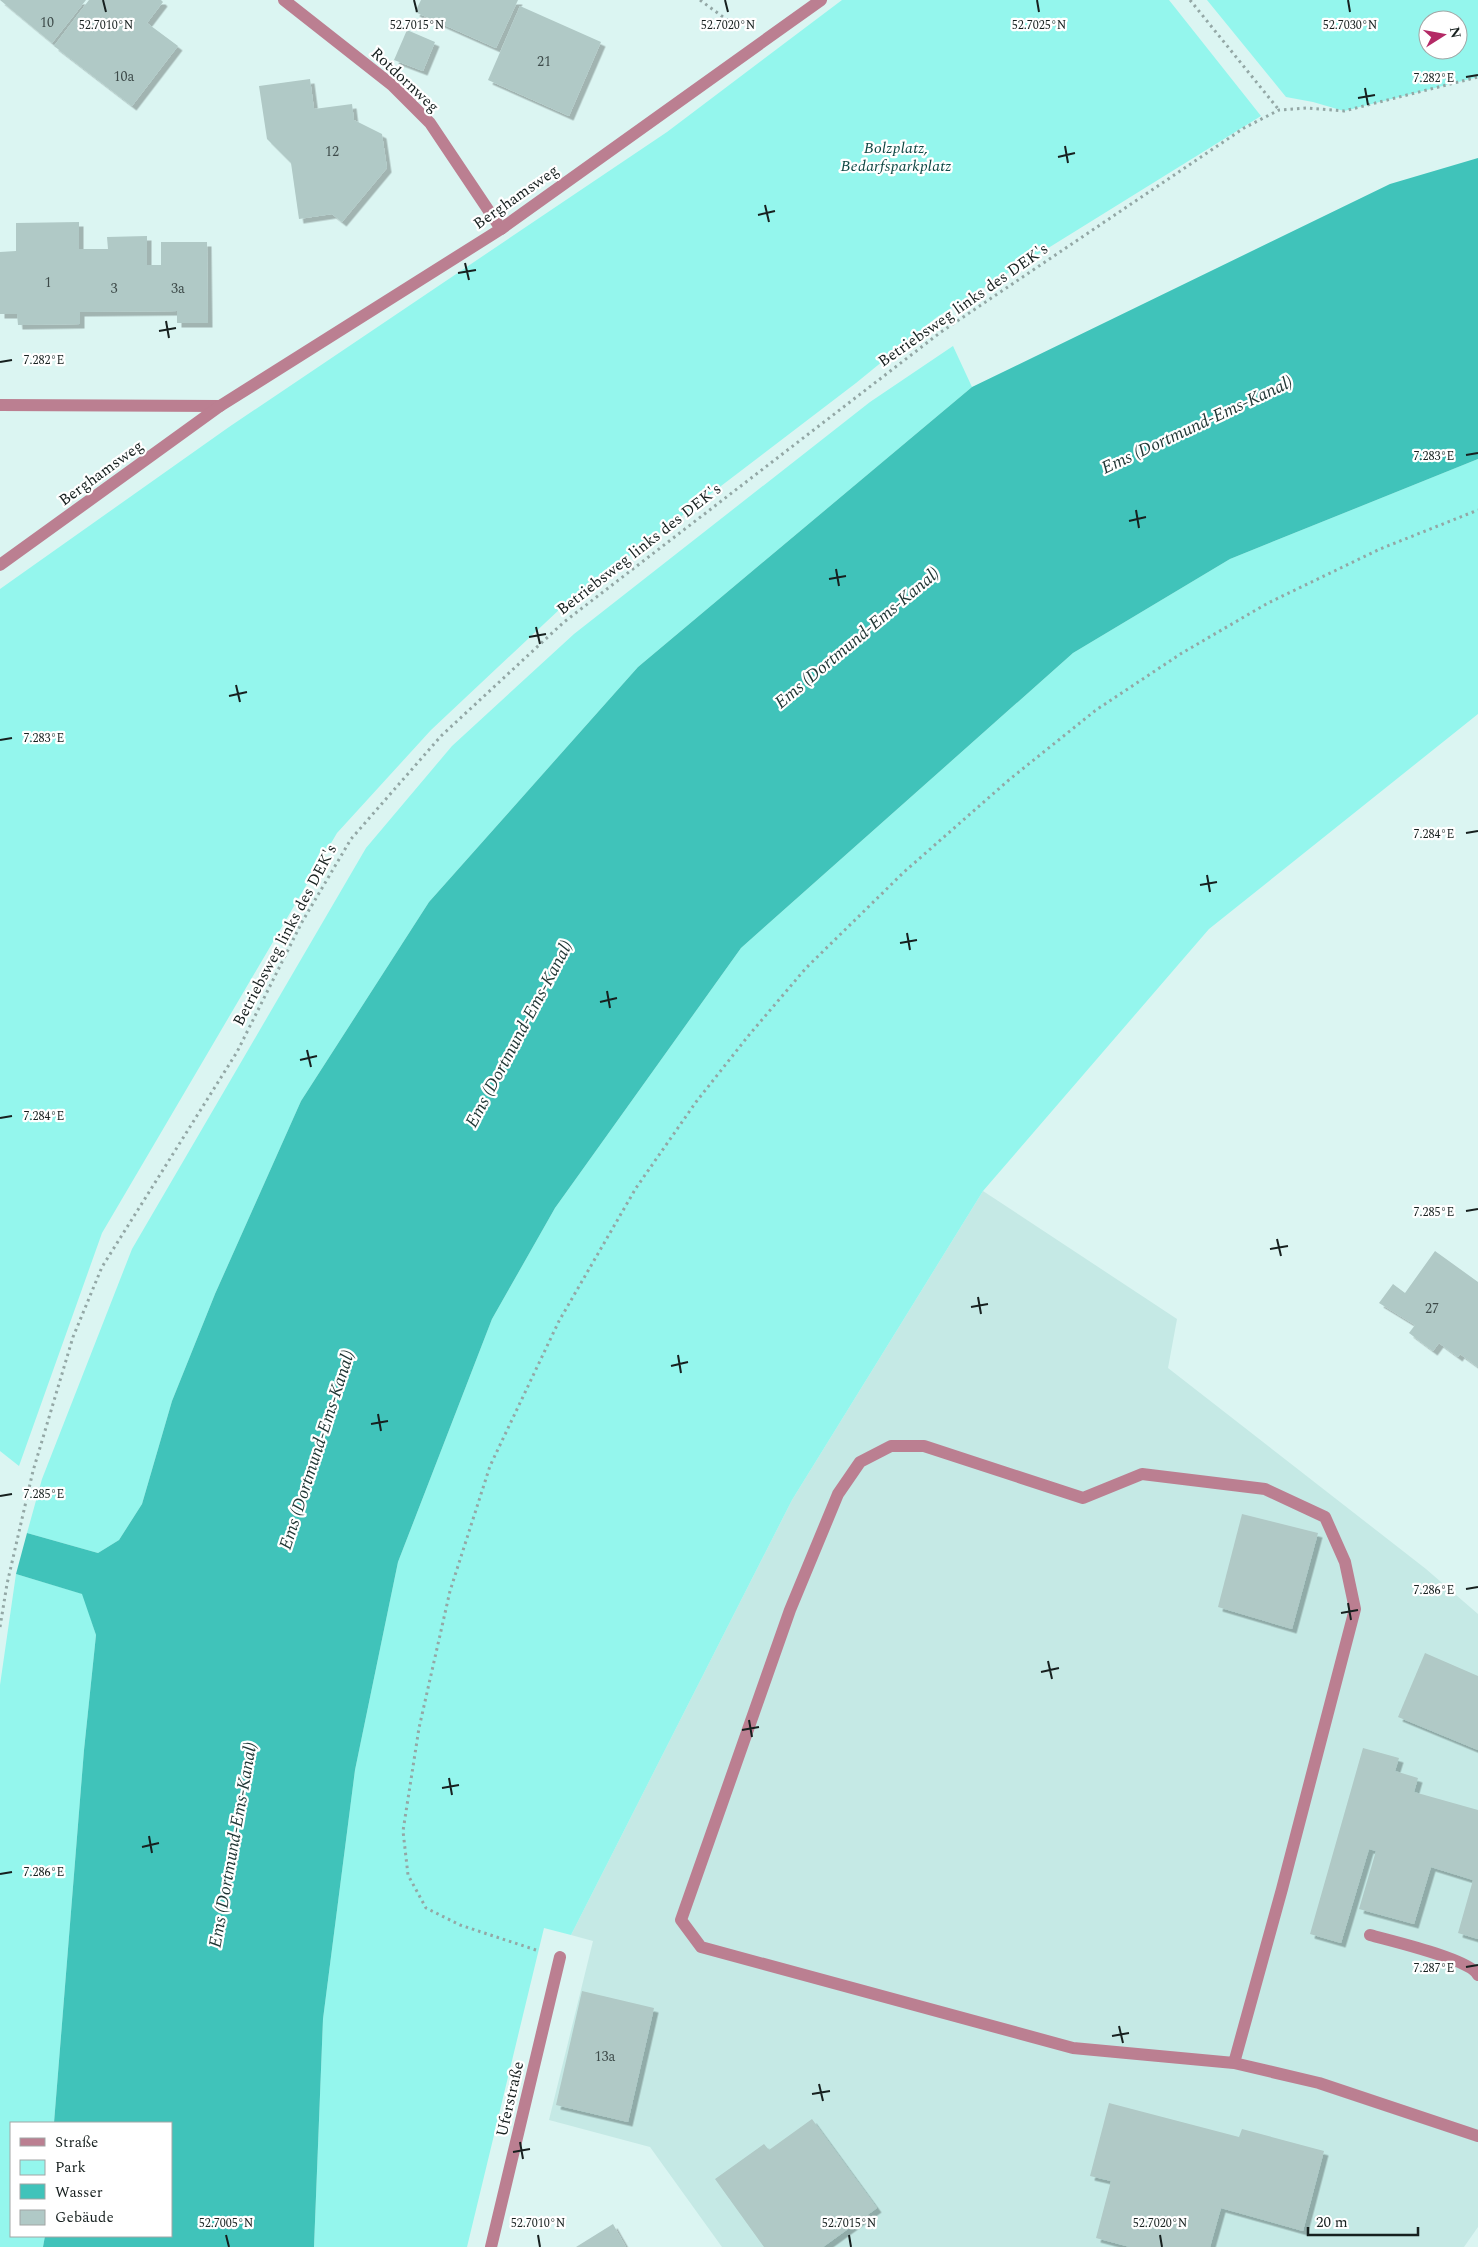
<svg xmlns="http://www.w3.org/2000/svg" width="1478" height="2247" font-family="Spectral,serif">
  <style>
    .built { fill: #c5e9e5 }
    .green { fill: #94f6ed; fill-rule: evenodd }
    .water { fill: #40c3ba }
    .building { fill: #b0c9c6; filter: url(#shadow) }
    .lines { fill: none; stroke-linecap: round; stroke-linejoin: round }
    .path { stroke: #93a7a5; stroke-width: 3; stroke-dasharray: 2.5 4; stroke-linecap: butt }
    .service { stroke: #bb7f91; stroke-width: 12 }
    .minor { stroke: #bb7f91; stroke-width: 12 }
    .ticks { fill: none; stroke: #17201f; stroke-width: 2 }
    .labels { text-anchor: middle; dominant-baseline: central; stroke-width: 4.5; stroke-linejoin: round; paint-order: stroke }
    .number-label { font-size: 14px; fill: #3d4a49 }
    .street-label { font-size: 16px; fill: #17201f; stroke: #fff }
    .park-label { font-size: 16px; font-style: italic; fill: #0f4844; stroke: #fff }
    .water-label { font-size: 18px; font-style: italic; fill: #1f3533; stroke: #fff }
    .ticks-label { font-size: 12px; text-anchor: middle; fill: #17201f; stroke: #fff; stroke-width: 4.5; stroke-linejoin: round; paint-order: stroke }
  </style>
  <defs>
    <filter id="shadow"><feDropShadow dx="4.5" dy="4.5" stdDeviation="0" flood-color="#0004"/></filter>
  </defs>
  <rect width="100%" height="100%" fill="#dbf5f2"/>
  <polygon class="built" points="983,1191 1177,1319 1168,1368 1426,1569 1478,1614 1478,2227 1464,2247 722,2247 650,2147 549,2120 593,1941 571,1935 792,1500"/>
  <g class="green">
    <polygon points="842,0 1169,0 1261,116 937,317 856,383 561,608 431,730 337,833 102,1233 19,1466 0,1451 0,589 229,427 667,132"/>
    <path d="M 1207,0 L 1478,0 L 1478,77 L 1344,111 L 1313,102 L 1286,97 ZM 1428,20 L 1458,20 L 1458,50 L 1428,50 Z"/>
    <polygon points="953,346 972,387 638,667 429,902 301,1101 215,1294 172,1401 142,1504 119,1540 98,1553 27,1533 42,1479 132,1249 366,848 452,746 574,634 870,402"/>
    <polygon points="1478,459 1478,714 1209,929 983,1191 792,1500 571,1935 544,1928 467,2247 314,2247 323,2019 355,1770 398,1562 492,1319 555,1208 741,948 1073,653 1230,559"/>
    <polygon points="16,1574 83,1594 96,1635 84,1750 54,2123 11,2123 11,2236 45,2236 43,2247 0,2247 0,1685"/>
  </g>
  <polygon class="water" points="1478,158 1478,459 1230,559 1073,653 741,948 555,1208 492,1319 398,1562 355,1770 323,2019 314,2247 43,2247 45,2236 171,2236 171,2123 54,2123 84,1750 96,1635 82,1594 16,1574 27,1533 98,1553 119,1540 142,1504 172,1401 215,1294 301,1101 429,902 638,667 972,387 1390,184"/>
  <g class="building">
    <polygon points="0,0 86,0 52,43"/>
    <polygon points="89,0 161,0 163,2 147,23 178,46 132,106 54,46"/>
    <polygon points="421,0 518,0 496,48 415,12"/>
    <polygon points="520,6 601,42 569,116 488,80"/>
    <polygon points="407,30 435,42 423,71 394,60"/>
    <polygon points="310,79 314,109 352,104 354,120 382,134 387,168 342,222 332,214 299,219 291,163 267,139 259,86"/>
    <polygon points="79,222 79,249 108,249 107,237 147,236 147,265 161,265 161,242 207,242 208,323 177,323 177,311 80,312 80,324 18,325 17,314 0,314 0,252 16,251 16,223"/>
    <polygon points="1435,1251 1478,1282 1478,1367 1460,1354 1458,1357 1439,1343 1433,1351 1409,1333 1415,1325 1379,1303 1393,1284 1405,1293"/>
    <polygon points="1242,1514 1318,1533 1292,1629 1218,1607"/>
    <polygon points="1425,1653 1478,1676 1478,1750 1398,1717"/>
    <polygon points="1363,1748 1399,1758 1395,1771 1418,1778 1414,1792 1478,1810 1478,1939 1458,1933 1473,1880 1431,1867 1414,1924 1359,1909 1376,1851 1369,1849 1341,1943 1310,1934"/>
    <polygon points="582,1991 654,2008 628,2122 556,2105"/>
    <polygon points="1109,2103 1239,2137 1242,2129 1324,2151 1303,2231 1221,2208 1210,2247 1130,2247 1096,2238 1111,2181 1090,2176"/>
    <polygon points="812,2119 877,2208 823,2247 764,2247 715,2179 764,2144 769,2150"/>
    <polygon points="613,2224 626,2247 576,2247"/>
  </g>
  <g class="lines">
    <g class="path">
      <polyline points="700,0 738,28"/>
      <polyline points="1190,0 1279,110"/>
      <polyline points="0,1627 7,1584 33,1471 73,1337 102,1267 237,1052 302,922 351,839 441,736 564,622 941,332 1244,128 1279,110 1307,108 1344,111 1478,77"/>
      <polyline points="536,1950 460,1925 426,1908 408,1875 403,1831 419,1728 450,1591 490,1466 559,1321 636,1188 696,1102 749,1035 806,968 904,872 1010,779 1096,710 1182,653 1268,603 1380,549 1478,510"/>
    </g>
    <g class="service">
      <path d="M 1370,1935 C 1391,1941 1470,1959 1478,1975"/>
      <polyline points="1234,2063 1282,1889 1355,1609 1345,1562 1325,1517 1265,1489 1142,1474 1083,1498 924,1446 891,1446 860,1462 838,1494 790,1610 681,1920 701,1947 1073,2048 1234,2063 1319,2083 1478,2136"/>
    </g>
    <g class="minor">
      <polyline points="284,0 392,85 430,123 501,229"/>
      <polyline points="0,405 220,406"/>
      <polyline points="0,565 220,406 501,229 821,0"/>
      <polyline points="491,2247 560,1957"/>
    </g>
  </g>
  <path class="ticks" d="M 103,0 L 106,12M 414,0 L 417,12M 725,0 L 728,12M 1037,0 L 1039,12M 1348,0 L 1350,12M 1466,77 L 1478,75M 1365,88 L 1368,105M 1358,98 L 1375,95M 1065,146 L 1068,163M 1058,157 L 1075,153M 765,205 L 769,222M 758,215 L 775,211M 465,263 L 469,280M 458,273 L 476,270M 166,321 L 169,338M 159,331 L 176,328M 0,362 L 12,360M 1466,455 L 1478,453M 1136,510 L 1139,528M 1129,521 L 1146,517M 836,569 L 839,586M 829,579 L 846,576M 536,627 L 540,644M 529,637 L 546,634M 236,685 L 240,702M 229,696 L 247,692M 0,740 L 12,738M 1466,833 L 1478,831M 1207,875 L 1210,892M 1200,885 L 1217,882M 907,933 L 910,950M 900,943 L 917,940M 607,991 L 610,1008M 600,1002 L 617,998M 307,1050 L 311,1067M 300,1060 L 317,1056M 0,1118 L 12,1116M 1466,1211 L 1478,1209M 1277,1239 L 1281,1256M 1270,1249 L 1288,1246M 978,1297 L 981,1314M 971,1307 L 988,1304M 678,1355 L 681,1373M 671,1366 L 688,1362M 378,1414 L 381,1431M 371,1424 L 388,1421M 0,1496 L 12,1494M 1466,1589 L 1478,1587M 1348,1603 L 1351,1620M 1341,1613 L 1358,1610M 1048,1661 L 1052,1679M 1041,1672 L 1059,1668M 749,1720 L 752,1737M 742,1730 L 759,1727M 449,1778 L 452,1795M 442,1788 L 459,1785M 149,1836 L 152,1853M 142,1847 L 159,1843M 0,1874 L 12,1872M 1466,1967 L 1478,1965M 1119,2026 L 1123,2043M 1112,2036 L 1129,2033M 819,2084 L 823,2101M 812,2094 L 830,2091M 520,2142 L 523,2159M 513,2152 L 530,2149M 226,2235 L 229,2247M 538,2235 L 540,2247M 849,2235 L 851,2247M 1160,2235 L 1162,2247"/>
  <g class="labels">
    <g class="number-label">
      <text x="47" y="22">10</text>
      <text x="544" y="61">21</text>
      <text x="124" y="76">10a</text>
      <text x="332" y="151">12</text>
      <text x="48" y="282">1</text>
      <text x="114" y="288">3</text>
      <text x="178" y="288">3a</text>
      <text x="1432" y="1308">27</text>
      <text x="605" y="2056">13a</text>
    </g>
    <g class="street-label">
      <text transform="translate(405 80) rotate(43)">Rotdornweg</text>
      <text transform="translate(516 197) rotate(-35)">Berghamsweg</text>
      <text transform="translate(963 305) rotate(-35)">Betriebsweg links des DEK's</text>
      <text transform="translate(101 473) rotate(-36)">Berghamsweg</text>
      <text transform="translate(639 549) rotate(-38)">Betriebsweg links des DEK's</text>
      <text transform="translate(285 935) rotate(-62)">Betriebsweg links des DEK's</text>
      <text transform="translate(510 2099) rotate(-77)">Uferstraße</text>
    </g>
    <g class="park-label">
      <text x="896" y="148">Bolzplatz,<tspan x="896" dy="18">Bedarfsparkplatz</tspan></text>
    </g>
    <g class="water-label">
      <text transform="translate(1197 425) rotate(-25)">Ems (Dortmund-Ems-Kanal)</text>
      <text transform="translate(857 638) rotate(-40)">Ems (Dortmund-Ems-Kanal)</text>
      <text transform="translate(519 1034) rotate(-62)">Ems (Dortmund-Ems-Kanal)</text>
      <text transform="translate(317 1450) rotate(-72)">Ems (Dortmund-Ems-Kanal)</text>
      <text transform="translate(233 1845) rotate(-80)">Ems (Dortmund-Ems-Kanal)</text>
    </g>
  </g>
  <g class="ticks-label">
    <text x="106" y="29">52.7010°N</text>
    <text x="417" y="29">52.7015°N</text>
    <text x="728" y="29">52.7020°N</text>
    <text x="1039" y="29">52.7025°N</text>
    <text x="1350" y="29">52.7030°N</text>
    <text x="1434" y="82">7.282°E</text>
    <text x="44" y="364">7.282°E</text>
    <text x="1434" y="460">7.283°E</text>
    <text x="44" y="742">7.283°E</text>
    <text x="1434" y="838">7.284°E</text>
    <text x="44" y="1120">7.284°E</text>
    <text x="1434" y="1216">7.285°E</text>
    <text x="44" y="1498">7.285°E</text>
    <text x="1434" y="1594">7.286°E</text>
    <text x="44" y="1876">7.286°E</text>
    <text x="1434" y="1972">7.287°E</text>
    <text x="226" y="2227">52.7005°N</text>
    <text x="538" y="2227">52.7010°N</text>
    <text x="849" y="2227">52.7015°N</text>
    <text x="1160" y="2227">52.7020°N</text>
  </g>
  <rect x="10" y="2122" width="162" height="115" fill="#ffffff" stroke="#a2a6a5"/>
  <rect x="20" y="2138" width="25" height="8" fill="#bb7f91" stroke="#a2a6a5"/>
  <text x="55" y="2147" font-size="15" fill="#17201f">Straße</text>
  <rect x="20" y="2160" width="25" height="15" fill="#94f6ed" stroke="#a2a6a5"/>
  <text x="55" y="2172" font-size="15" fill="#17201f">Park</text>
  <rect x="20" y="2184" width="25" height="15" fill="#40c3ba" stroke="#a2a6a5"/>
  <text x="55" y="2197" font-size="15" fill="#17201f">Wasser</text>
  <rect x="20" y="2210" width="25" height="15" fill="#b0c9c6" stroke="#a2a6a5"/>
  <text x="55" y="2222" font-size="15" fill="#17201f">Gebäude</text>
  <g transform="translate(1443 35) rotate(79)"><circle r="24" fill="#ffffff" stroke="#a2a6a5"/>
  <path d="M0-4L9 19L0 12L-9 19Z" fill="#b42a66"/>
  <text y="-8" font-size="14" font-weight="bold" text-anchor="middle" fill="#17201f">N</text>
  </g>
  <path d="M1308 2227v8h110v-8" fill="none" stroke="#17201f" stroke-width="2.5"/>
  <text x="1316" y="2227" font-size="15" fill="#17201f" stroke="#ffffff" stroke-width="4" paint-order="stroke">20 m</text>
</svg>
